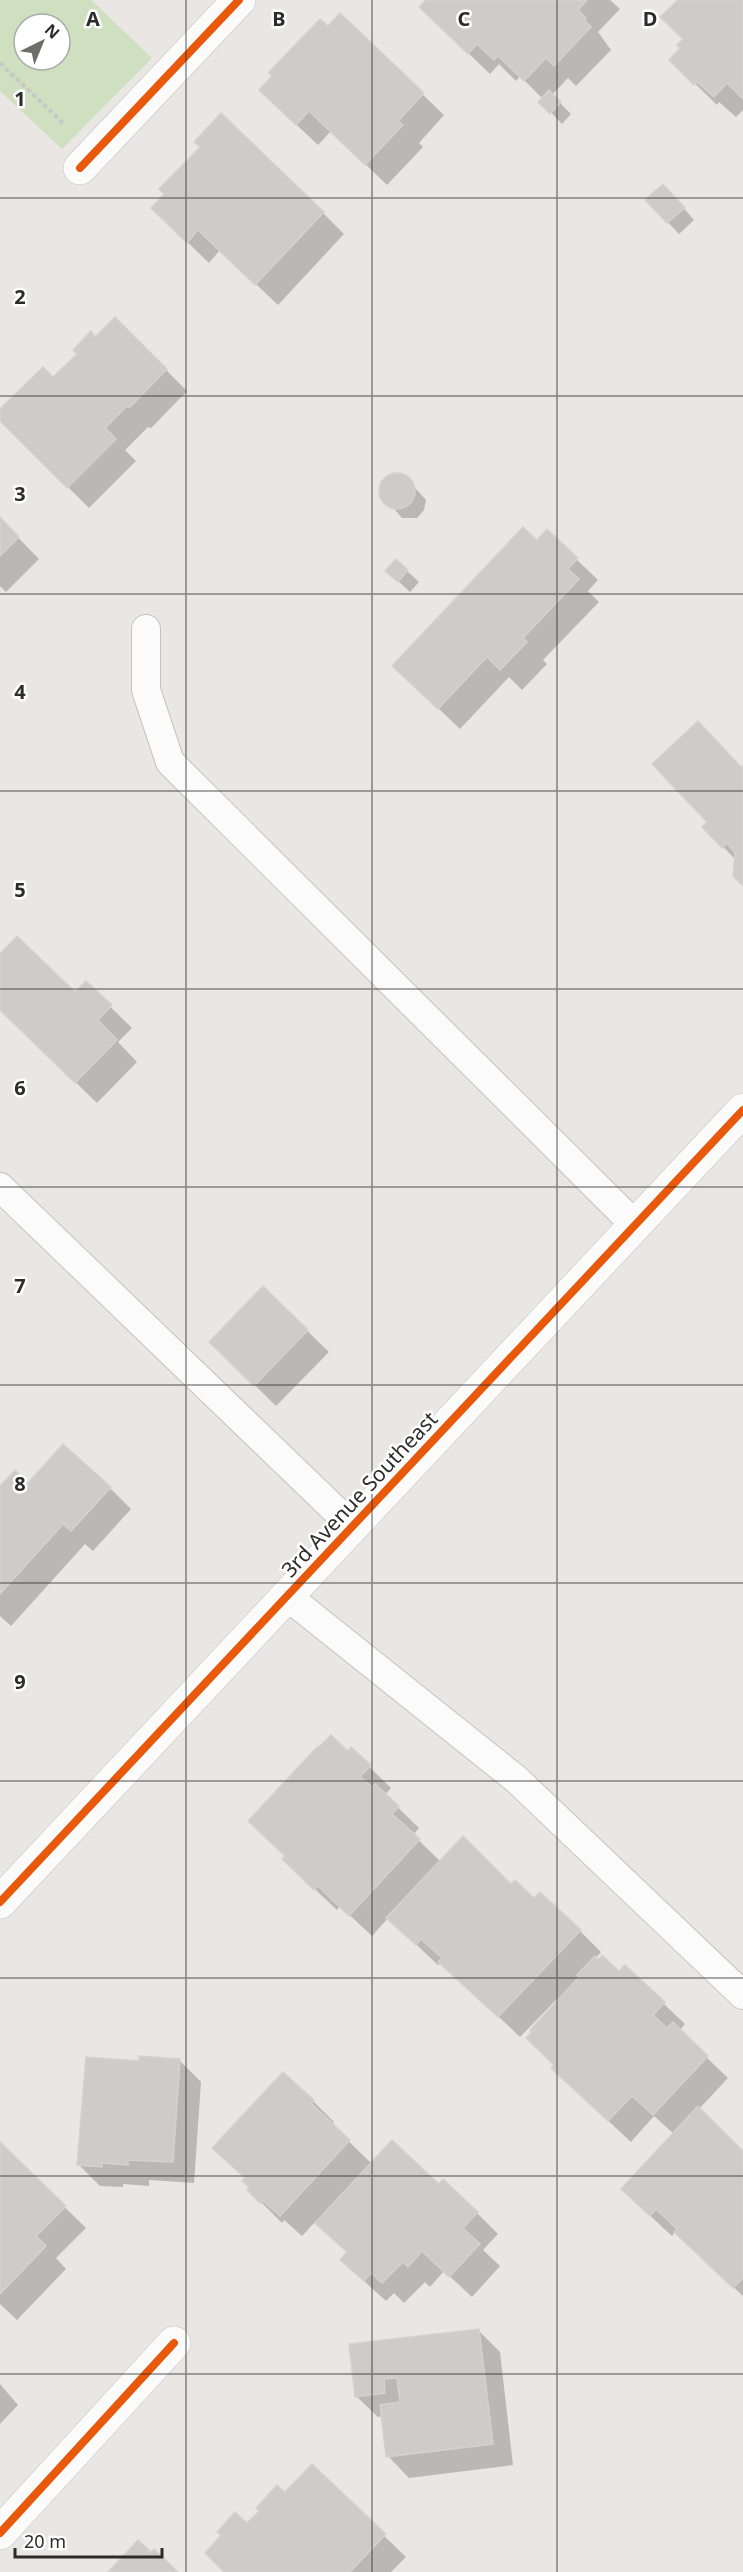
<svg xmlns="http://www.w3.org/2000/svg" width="743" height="2572" font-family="'Noto Sans',sans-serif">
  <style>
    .green { fill: #cee0c0; fill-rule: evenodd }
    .shadow { fill: #0003 }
    .building { fill: #ceccca; stroke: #d4d2cf; stroke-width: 1.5 }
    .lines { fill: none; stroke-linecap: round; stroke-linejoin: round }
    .lane-casing { stroke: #c4c3c2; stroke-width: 30 }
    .street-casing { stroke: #c4c3c2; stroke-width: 34 }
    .path { stroke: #c7c7c6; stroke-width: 4; stroke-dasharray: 4.5 3; stroke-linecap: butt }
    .lane { stroke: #fcfbfb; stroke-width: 28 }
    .street { stroke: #fcfbfb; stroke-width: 33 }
    .cycleway-casing { stroke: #fff; stroke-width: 11 }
    .cycleway { stroke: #e8590c; stroke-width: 8 }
    .grid { fill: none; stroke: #2c2c2c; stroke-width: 1.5; stroke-opacity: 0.55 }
    .labels { text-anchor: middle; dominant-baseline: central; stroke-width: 5; stroke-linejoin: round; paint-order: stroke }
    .street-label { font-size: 21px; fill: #2c2c2c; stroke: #fff }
    .grid-label { font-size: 20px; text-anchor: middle; font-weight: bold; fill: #2c2c2c; stroke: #fff; stroke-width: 5; stroke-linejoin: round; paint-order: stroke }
  </style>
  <rect width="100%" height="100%" fill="#e9e6e3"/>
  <path class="green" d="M 0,0 L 91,0 L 152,58 L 62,149 L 0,91 ZM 24,24 L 60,24 L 60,60 L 24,60 Z"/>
  <g class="shadow">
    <polygon points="428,0 610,0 620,9 598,32 611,50 576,86 568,78 552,95 571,114 562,124 541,102 543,99 520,76 516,81 499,64 490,74 442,28"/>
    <polygon points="680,0 743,0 743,110 736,117 719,102 717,105 671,60 682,48 685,39"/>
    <polygon points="340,15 444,115 419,143 423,147 387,185 331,131 318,145 282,111 328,28"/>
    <polygon points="674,197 694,220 679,234 647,200"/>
    <polygon points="323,213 344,234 278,305 220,250 209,263 174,229"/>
    <polygon points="115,319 187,391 157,422 151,428 148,427 125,450 136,461 89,508 0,419 0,412 54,379"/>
    <polygon points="394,475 404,476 426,500 424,510 417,518 402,518 381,494 385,480"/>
    <polygon points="0,519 39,559 6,592 0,586"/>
    <polygon points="547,531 598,580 588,591 599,602 543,660 547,664 522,690 509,677 460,729 416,687"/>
    <polygon points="396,561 419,582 410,592 387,571"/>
    <polygon points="743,767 743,884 736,860 704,827"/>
    <polygon points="0,956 75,994 86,983 132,1028 118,1042 137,1062 97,1103 0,1009"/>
    <polygon points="263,1288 329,1352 276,1406 211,1342"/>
    <polygon points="28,1485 110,1488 131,1509 93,1551 85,1544 11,1626 0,1616 0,1489"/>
    <polygon points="351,1749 391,1788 385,1795 419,1828 413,1835 441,1862 511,1886 580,1931 601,1952 595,1959 619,1973 625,1967 685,2024 679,2031 728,2078 699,2109 743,2153 743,2296 675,2232 672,2236 644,2210 674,2134 654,2116 631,2142 574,2089 555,2065 559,2001 557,1999 520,2037 441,1962 438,1965 388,1918 372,1936 340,1906 337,1910 305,1880 348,1753"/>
    <polygon points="180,2061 201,2082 194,2183 149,2180 149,2186 123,2184 123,2187 100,2186 79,2165 141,2062"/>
    <polygon points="313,2101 334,2122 332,2125 372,2164 439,2186 477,2213 498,2234 483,2250 500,2266 472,2297 444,2271 430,2287 425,2282 404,2303 394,2293 386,2301 364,2281 348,2253 316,2221 302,2236 284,2220 282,2223 249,2190 251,2188 246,2179 235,2169"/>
    <polygon points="0,2144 86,2228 56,2258 66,2269 17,2320 0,2304"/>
    <polygon points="478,2330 500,2352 513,2465 409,2478 388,2456 383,2416 378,2417 356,2396 350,2345"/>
    <polygon points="0,2384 18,2405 0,2424"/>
    <polygon points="312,2466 406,2557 391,2572 226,2572 223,2535 248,2525 285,2494"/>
  </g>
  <g class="building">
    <polygon points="426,0 587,0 578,10 586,18 584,20 591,27 554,66 546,58 524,81 498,56 494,60 477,44 468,54 419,7"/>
    <polygon points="678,0 743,0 743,99 727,83 714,97 697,82 694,85 669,60 680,48 677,45 683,39 660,17"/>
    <polygon points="340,13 424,93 398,121 403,125 365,165 309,111 296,125 259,90 272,76 269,72 320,19 328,26"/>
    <polygon points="549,90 561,102 550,114 538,102"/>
    <polygon points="221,113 324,212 255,285 198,230 187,243 151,208 164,194 159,189 200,147 194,142"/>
    <polygon points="663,184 685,208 667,223 645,200"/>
    <polygon points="115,317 167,369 136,401 130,407 126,407 105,428 116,439 67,488 0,421 0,409 43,367 53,377 77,354 73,350 91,331 95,337"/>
    <circle cx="397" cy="491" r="18"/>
    <polygon points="0,517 19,537 0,556"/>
    <polygon points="523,527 537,540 547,529 578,558 568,569 579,579 523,638 527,642 500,670 487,657 438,709 392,666"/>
    <polygon points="396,559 408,570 398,582 385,571"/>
    <polygon points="698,721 741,767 743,765 743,886 733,876 735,853 727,843 722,848 702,827 707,822 652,764"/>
    <polygon points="17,936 75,992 86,981 112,1005 98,1020 117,1040 75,1083 0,1010 0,954"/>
    <polygon points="263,1286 308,1330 254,1386 209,1342"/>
    <polygon points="63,1444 111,1487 71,1531 63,1524 0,1594 0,1486 15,1470 28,1483"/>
    <polygon points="331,1735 348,1751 351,1747 371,1765 360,1777 372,1787 375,1784 399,1806 392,1814 420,1839 349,1916 318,1886 314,1890 282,1859 285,1856 248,1821 318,1746 319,1747"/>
    <polygon points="463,1836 511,1884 515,1880 534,1898 540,1892 581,1930 498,2017 438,1962 442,1958 421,1939 416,1945 386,1918"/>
    <polygon points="602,1955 619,1971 625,1965 665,2002 653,2015 667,2028 673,2022 708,2056 653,2115 632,2096 608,2121 551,2068 554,2065 526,2038 532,2032 530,2030 579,1977 577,1975 595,1956 598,1960"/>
    <polygon points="139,2056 180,2059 173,2162 128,2160 128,2165 102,2163 102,2167 77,2165 86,2057 139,2061"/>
    <polygon points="283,2072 314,2100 311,2103 350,2140 280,2216 262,2200 260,2203 247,2190 249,2187 242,2181 245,2178 212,2148"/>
    <polygon points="698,2106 743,2151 743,2278 733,2288 674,2232 677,2229 656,2209 650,2216 621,2189"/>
    <polygon points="392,2140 439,2184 443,2179 478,2212 463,2228 480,2244 449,2277 422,2251 408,2267 403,2262 382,2283 371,2273 364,2281 340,2260 347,2252 315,2223"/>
    <polygon points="0,2142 66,2206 36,2236 46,2246 0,2294"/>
    <polygon points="479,2329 493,2444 386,2457 380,2405 400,2402 397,2378 384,2379 385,2393 355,2397 349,2344"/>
    <polygon points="312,2464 386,2534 350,2572 224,2572 205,2553 221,2535 217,2532 235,2512 247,2523 259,2511 256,2508 277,2485 285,2492"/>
    <polygon points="138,2540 151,2552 154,2549 178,2572 108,2572"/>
  </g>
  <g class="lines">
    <defs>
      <g id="lane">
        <polyline points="146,629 146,690 170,762 635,1225"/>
        <polyline points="0,1187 353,1527"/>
        <polyline points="287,1596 516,1779 743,1995"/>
      </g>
      <g id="street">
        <polyline points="80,168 239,0"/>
        <polyline points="0,1902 743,1110"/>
        <polyline points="0,2533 174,2343"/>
      </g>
    </defs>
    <use href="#lane" class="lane-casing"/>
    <use href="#street" class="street-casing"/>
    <polyline class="path" points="0,63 63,123"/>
    <use href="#lane" class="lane"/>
    <use href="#street" class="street"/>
    <defs>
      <g id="cycleway">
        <polyline points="80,168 239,0"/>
        <polyline points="0,1902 743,1110"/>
        <polyline points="0,2533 174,2343"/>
      </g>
    </defs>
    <use href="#cycleway" class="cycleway-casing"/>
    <use href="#cycleway" class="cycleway"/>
  </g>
  <path class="grid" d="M 186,0 L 186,2572M 372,0 L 372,2572M 557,0 L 557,2572M 0,198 L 743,198M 0,396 L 743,396M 0,594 L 743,594M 0,791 L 743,791M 0,989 L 743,989M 0,1187 L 743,1187M 0,1385 L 743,1385M 0,1583 L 743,1583M 0,1781 L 743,1781M 0,1978 L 743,1978M 0,2176 L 743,2176M 0,2374 L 743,2374"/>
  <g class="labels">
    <g class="street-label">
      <text transform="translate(359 1494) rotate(-47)">3rd Avenue Southeast</text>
    </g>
  </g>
  <g class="grid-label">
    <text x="93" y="26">A</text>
    <text x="279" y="26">B</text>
    <text x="464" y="26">C</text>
    <text x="650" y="26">D</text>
    <text x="20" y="106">1</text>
    <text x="20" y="304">2</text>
    <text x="20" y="501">3</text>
    <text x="20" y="699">4</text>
    <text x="20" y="897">5</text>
    <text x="20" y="1095">6</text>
    <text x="20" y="1293">7</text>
    <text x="20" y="1491">8</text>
    <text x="20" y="1689">9</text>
  </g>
  <g transform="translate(42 42) rotate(43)"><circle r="28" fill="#ffffff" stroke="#ababab" stroke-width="1.5"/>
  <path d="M0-4.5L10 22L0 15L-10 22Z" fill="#6e6d6c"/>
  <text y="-9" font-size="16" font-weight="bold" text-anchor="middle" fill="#2c2c2c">N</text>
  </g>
  <path d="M15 2548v9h147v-9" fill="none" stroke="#2c2c2c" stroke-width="3"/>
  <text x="24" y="2548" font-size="18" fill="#2c2c2c" stroke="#ffffff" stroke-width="4.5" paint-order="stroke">20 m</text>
</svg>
